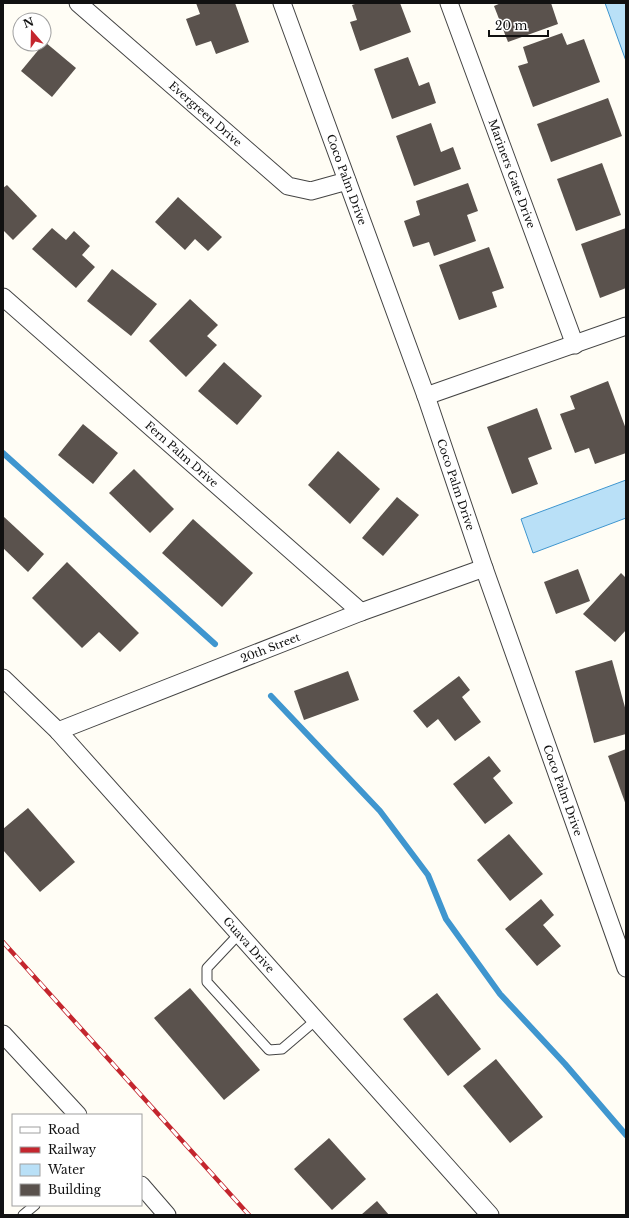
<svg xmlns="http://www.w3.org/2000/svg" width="629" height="1218" font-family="'Libre Baskerville',serif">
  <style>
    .water { fill: #b9e0f7; stroke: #3f96cf }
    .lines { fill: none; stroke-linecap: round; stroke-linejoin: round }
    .stream { stroke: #3f96cf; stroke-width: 6 }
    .building { fill: #5a524d }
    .lane-casing { stroke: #444; stroke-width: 11 }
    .street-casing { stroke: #444; stroke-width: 19 }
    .lane { stroke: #fff; stroke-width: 9 }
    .street { stroke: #fff; stroke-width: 17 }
    .rail-casing { stroke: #c4262e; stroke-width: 4.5 }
    .rail { stroke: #fff; stroke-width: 3; stroke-dasharray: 9; stroke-linecap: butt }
    .labels { text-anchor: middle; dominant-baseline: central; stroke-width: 4; stroke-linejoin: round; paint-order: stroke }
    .street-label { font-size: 11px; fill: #111; stroke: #fff }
  </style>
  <rect width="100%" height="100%" fill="#fffdf5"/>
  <g class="water">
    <polygon points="605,3 626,3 626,61"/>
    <polygon points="626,480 626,518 533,553 521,519"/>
  </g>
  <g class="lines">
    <g class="stream">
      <polyline points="3,453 215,644"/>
      <polyline points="271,696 380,811 428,875 446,919 500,994 565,1064 626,1135"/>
    </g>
  </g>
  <g class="building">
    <polygon points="196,3 235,3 249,42 216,54 211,41 196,46 186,19 200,14"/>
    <polygon points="358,3 400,3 411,32 360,51 350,22 357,20 352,5"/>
    <polygon points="501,3 551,3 558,24 508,42 494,6"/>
    <polygon points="562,33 567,45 584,39 600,82 533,107 518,66 528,63 523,47"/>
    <polygon points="45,42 76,68 52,97 21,71"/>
    <polygon points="408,57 419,86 429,82 436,103 392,119 374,69"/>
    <polygon points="608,98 622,136 551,162 537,124"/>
    <polygon points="431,123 441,152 453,147 461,169 414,186 396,136"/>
    <polygon points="602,163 621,215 576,231 557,179"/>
    <polygon points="468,183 478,211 467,215 476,241 434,256 429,242 413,247 404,221 420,215 416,201"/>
    <polygon points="7,185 37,216 13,240 3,230 3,188"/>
    <polygon points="178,197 222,237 208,251 195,239 185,250 155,222"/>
    <polygon points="52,228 66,240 74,231 90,246 82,255 95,267 76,288 32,249"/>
    <polygon points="626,228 626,288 600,298 581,244"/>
    <polygon points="489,247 504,288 492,292 497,307 459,320 439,265"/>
    <polygon points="112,269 157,304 131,336 87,301"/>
    <polygon points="190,299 218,325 207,336 217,345 186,377 149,341"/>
    <polygon points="224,362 262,396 237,425 198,391"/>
    <polygon points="608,381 626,429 626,453 595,464 589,448 575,453 560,414 575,409 570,396"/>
    <polygon points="537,408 552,449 528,458 538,484 512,494 487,427"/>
    <polygon points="83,424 118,453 93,484 58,455"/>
    <polygon points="338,451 380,489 350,524 308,485"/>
    <polygon points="134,469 174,509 150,533 109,493"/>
    <polygon points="397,497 419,515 383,556 362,538"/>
    <polygon points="3,516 44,554 28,572 3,548"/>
    <polygon points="193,519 253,573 222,607 162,553"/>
    <polygon points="67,562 139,633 120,652 99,632 82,648 32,598"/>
    <polygon points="578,569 590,601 556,614 544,582"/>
    <polygon points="621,573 625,577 626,576 626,630 615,642 583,614"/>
    <polygon points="612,660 626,711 626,734 594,743 575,671"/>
    <polygon points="348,671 359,700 304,720 294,691"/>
    <polygon points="459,676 470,690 462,697 481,722 455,741 438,719 427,728 413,711"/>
    <polygon points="626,749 626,805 608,756"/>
    <polygon points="489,756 501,771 493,778 513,803 485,824 453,784"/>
    <polygon points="28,808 75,862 40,892 3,850 3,829"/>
    <polygon points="509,834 543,874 510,901 477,860"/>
    <polygon points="541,899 554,915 543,925 561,946 537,966 505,929"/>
    <polygon points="190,988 260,1070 224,1100 154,1018"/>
    <polygon points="437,993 481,1049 448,1076 403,1019"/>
    <polygon points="496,1059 543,1117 510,1143 463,1086"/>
    <polygon points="329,1138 366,1179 332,1210 294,1169"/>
    <polygon points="377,1201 389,1215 361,1215"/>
  </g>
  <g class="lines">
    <defs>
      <g id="lane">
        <polyline points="239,934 207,968 207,982 269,1050 282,1049 316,1020"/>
        <polyline points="23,1215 35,1205"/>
      </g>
      <g id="street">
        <path id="s1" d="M 78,3 L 288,186 L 311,191 L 347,181"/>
        <path id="s2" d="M 282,3 L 426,396 L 484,568 L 626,968"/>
        <path id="s3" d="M 449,3 L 575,345"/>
        <path id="s4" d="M 3,297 L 361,612"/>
        <polyline points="426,396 626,326"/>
        <path id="s5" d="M 3,678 L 58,731 L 490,1215"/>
        <path id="s6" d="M 58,731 L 361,612 L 484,568"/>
        <polyline points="3,1034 78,1115"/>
        <polyline points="141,1185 167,1215"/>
      </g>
    </defs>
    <use href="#lane" class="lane-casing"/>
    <use href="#street" class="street-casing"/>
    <use href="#lane" class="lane"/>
    <use href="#street" class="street"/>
    <defs>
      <polyline id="rail" points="3,942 249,1215"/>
    </defs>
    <use href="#rail" class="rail-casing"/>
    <use href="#rail" class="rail"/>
  </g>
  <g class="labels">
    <g class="street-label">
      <text stroke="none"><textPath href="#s1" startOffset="169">Evergreen Drive</textPath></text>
      <text stroke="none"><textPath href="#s3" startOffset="182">Mariners Gate Drive</textPath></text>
      <text stroke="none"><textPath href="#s2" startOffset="188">Coco Palm Drive</textPath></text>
      <text stroke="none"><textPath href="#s4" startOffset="238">Fern Palm Drive</textPath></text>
      <text stroke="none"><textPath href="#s2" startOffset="512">Coco Palm Drive</textPath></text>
      <text stroke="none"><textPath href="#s6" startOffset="228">20th Street</textPath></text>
      <text stroke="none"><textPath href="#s2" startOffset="836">Coco Palm Drive</textPath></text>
      <text stroke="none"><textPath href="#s5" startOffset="363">Guava Drive</textPath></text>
    </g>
  </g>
  <rect width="629" height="1218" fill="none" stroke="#111111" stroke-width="8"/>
  <rect x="12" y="1114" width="130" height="92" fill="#ffffff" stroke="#a0a0a0"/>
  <rect x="20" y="1127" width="20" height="6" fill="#ffffff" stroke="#a0a0a0"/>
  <text x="48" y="1134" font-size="12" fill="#111111">Road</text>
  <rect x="20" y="1147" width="20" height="6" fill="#c4262e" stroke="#a0a0a0"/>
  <text x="48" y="1154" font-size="12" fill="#111111">Railway</text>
  <rect x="20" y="1164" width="20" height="12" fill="#b9e0f7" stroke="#a0a0a0"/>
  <text x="48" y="1174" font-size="12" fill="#111111">Water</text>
  <rect x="20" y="1184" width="20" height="12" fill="#5a524d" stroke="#a0a0a0"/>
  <text x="48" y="1194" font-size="12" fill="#111111">Building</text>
  <g transform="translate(32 32) rotate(340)"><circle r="19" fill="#ffffff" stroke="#a0a0a0"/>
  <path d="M0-3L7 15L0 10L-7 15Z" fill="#c4262e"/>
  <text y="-6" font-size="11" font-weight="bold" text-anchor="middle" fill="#111111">N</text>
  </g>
  <path d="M489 30v6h59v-6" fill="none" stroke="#111111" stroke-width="2"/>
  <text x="495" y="30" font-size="12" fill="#111111" stroke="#ffffff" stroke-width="3" paint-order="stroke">20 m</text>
</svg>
